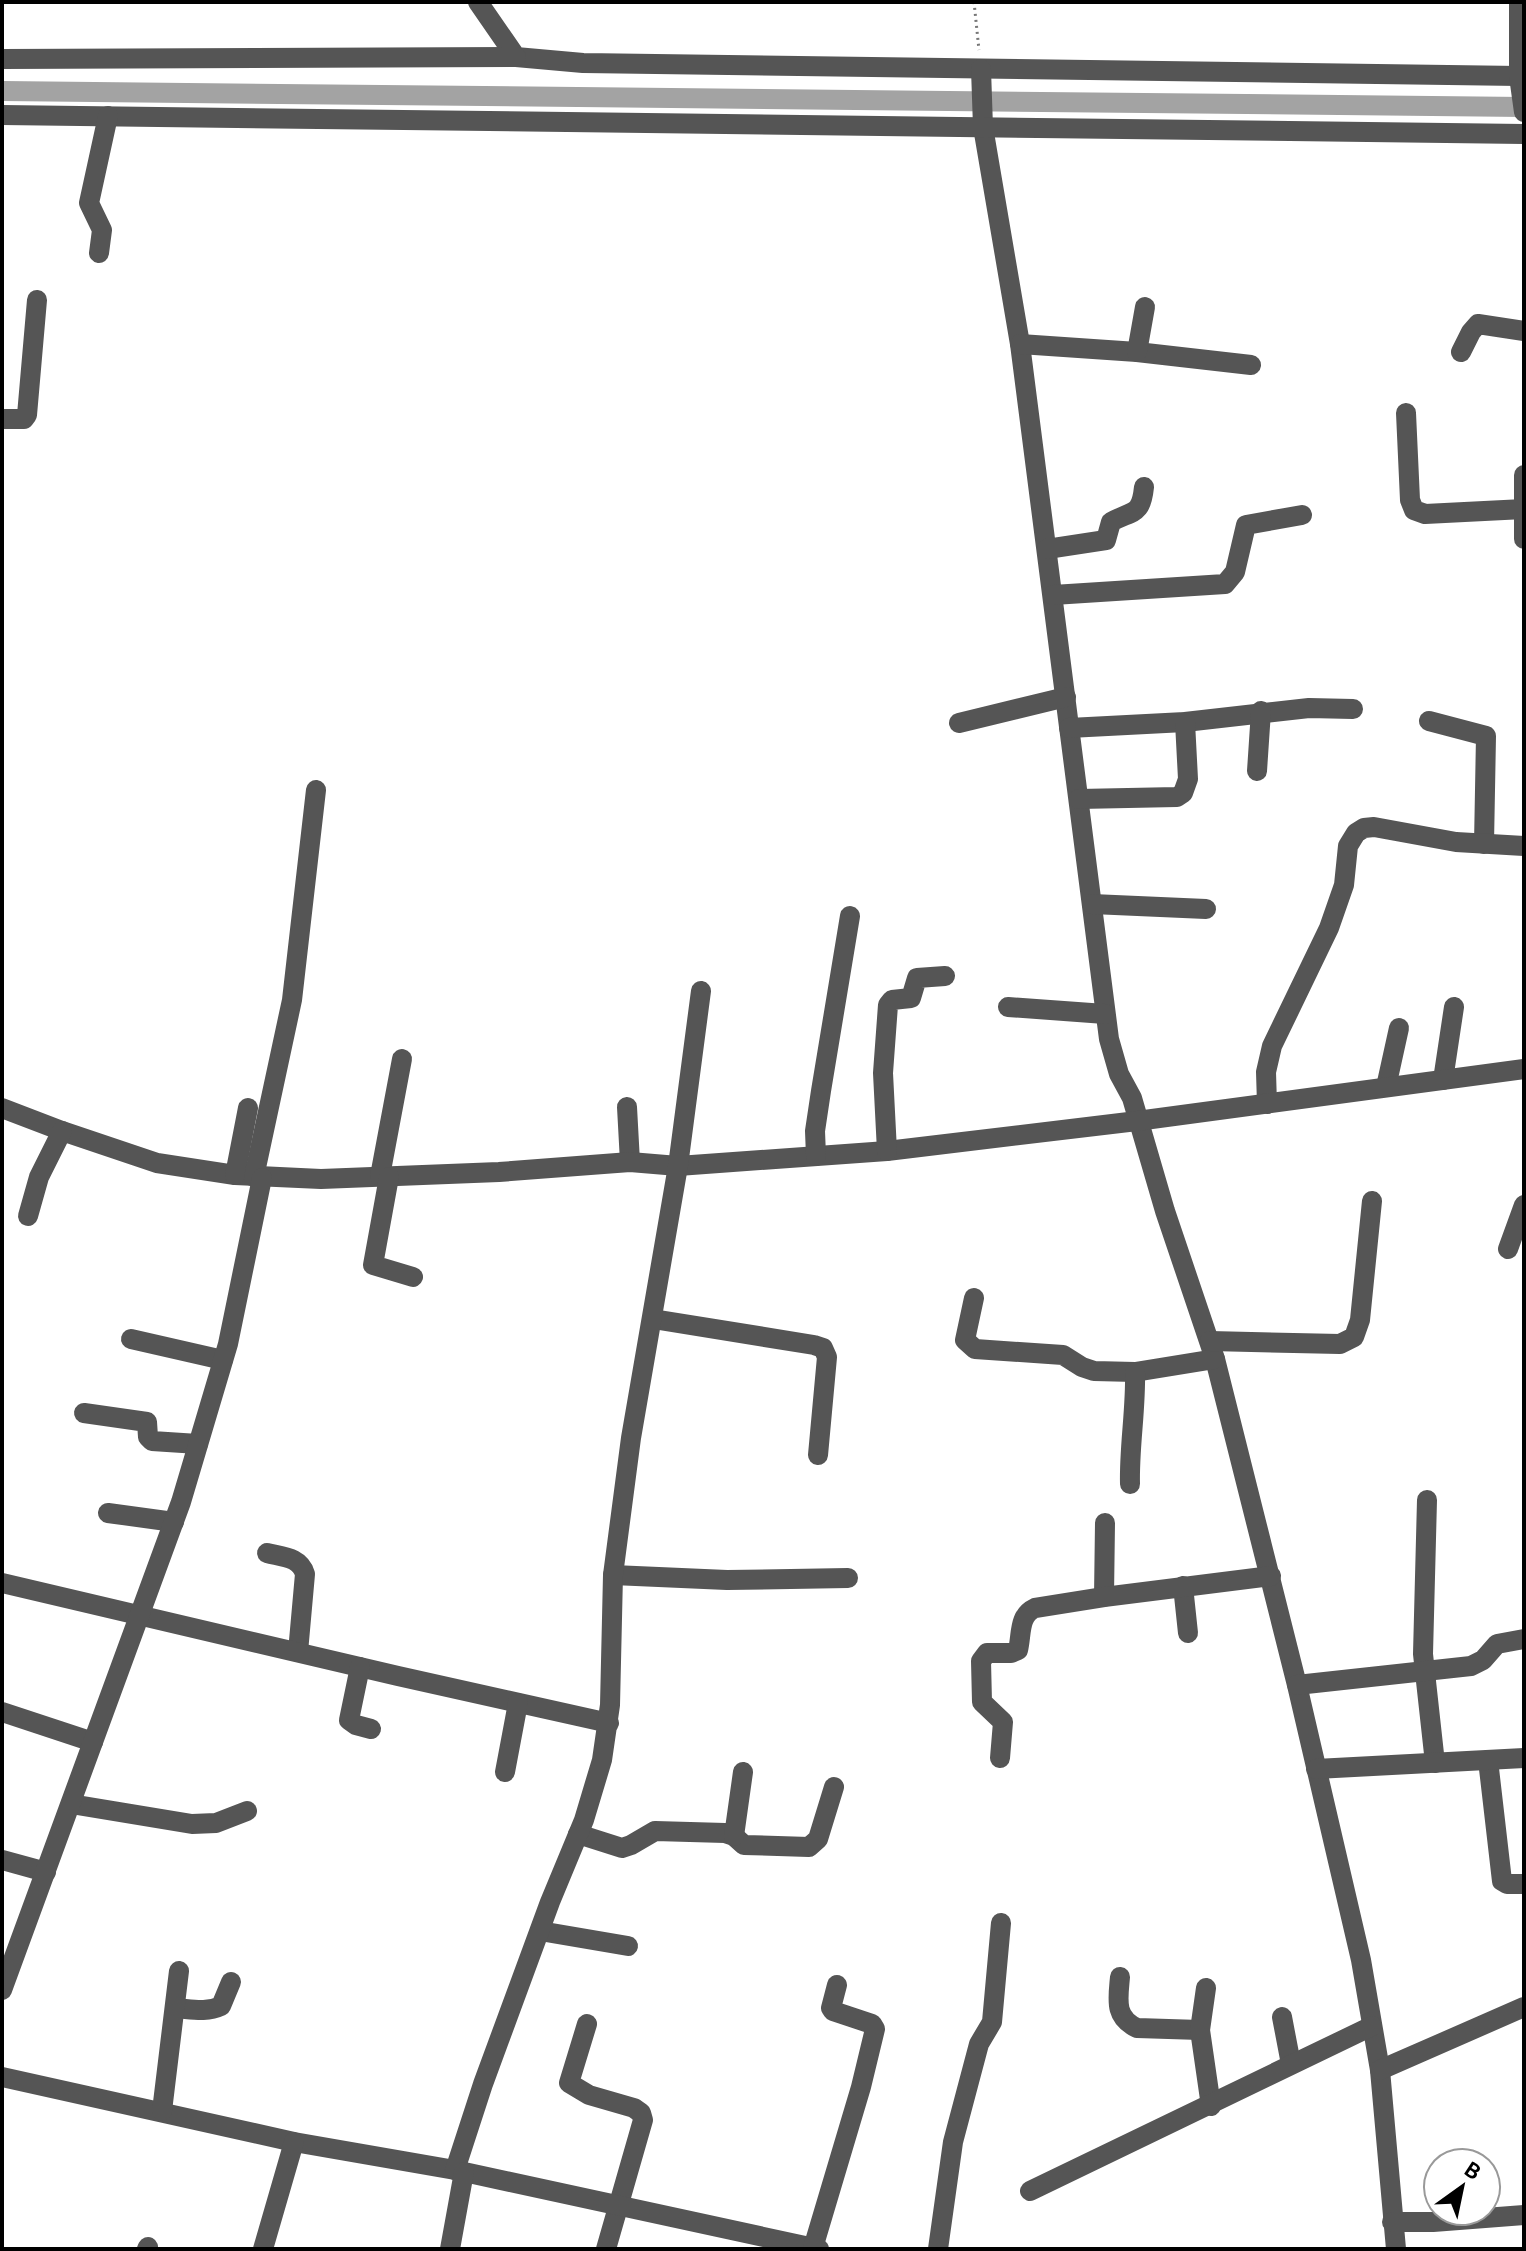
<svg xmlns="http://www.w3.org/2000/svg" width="1526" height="2251" font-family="Ubuntu,sans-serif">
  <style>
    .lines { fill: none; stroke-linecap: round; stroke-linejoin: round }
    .canal { stroke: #a3a3a3; stroke-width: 20 }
    .path { stroke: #777; stroke-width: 3; stroke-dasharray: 2 4; stroke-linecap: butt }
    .minor { stroke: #555; stroke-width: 20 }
  </style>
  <rect width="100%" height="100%" fill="#fff"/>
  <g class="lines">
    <polyline class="canal" points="2,91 1524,107"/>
    <polyline class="path" points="974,2 979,50"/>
    <g class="minor">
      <polyline points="478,2 516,57 583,63 1519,76 1524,74"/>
      <polyline points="1519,2 1519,76 1524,112"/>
      <polyline points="2,59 516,57"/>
      <polyline points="981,69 983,127 1020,344 1109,1039 1119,1074 1132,1098 1165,1211 1215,1359 1297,1685 1361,1960 1380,2070 1396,2249"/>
      <polyline points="2,115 1524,134"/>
      <polyline points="99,253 102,230 89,203 108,116"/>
      <polyline points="1020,344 1137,352 1251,365"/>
      <polyline points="1137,352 1145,307"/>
      <polyline points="1461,352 1471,332 1478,324 1524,331"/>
      <polyline points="1406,413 1410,500 1414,510 1425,514 1524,509"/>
      <polyline points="2,419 24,419 27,415 37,300"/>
      <polyline points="1524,475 1524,539"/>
      <path d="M 1047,549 L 1106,540 L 1111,522 C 1133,510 1141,516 1144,487"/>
      <polyline points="1053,595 1225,584 1235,572 1246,525 1302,515"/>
      <polyline points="1429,721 1486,736 1484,844"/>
      <polyline points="959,723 1066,697"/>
      <polyline points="1069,728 1185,722 1309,708 1353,709"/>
      <polyline points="1257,771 1261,711"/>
      <polyline points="1079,799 1177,797 1183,793 1188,779 1185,722"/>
      <polyline points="1092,904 1206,909"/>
      <polyline points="1008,1007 1105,1014"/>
      <polyline points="1443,1080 1454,1007"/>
      <polyline points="1386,1087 1399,1028"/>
      <polyline points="1267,1104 1266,1072 1272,1046 1329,928 1344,885 1348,846 1356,833 1364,828 1374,827 1456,842 1524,846"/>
      <polyline points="627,1107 630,1162"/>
      <polyline points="2,1108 62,1131 157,1163 235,1175 321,1179 499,1172 630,1162 678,1166 887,1151 1137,1121 1524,1069"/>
      <polyline points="887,1151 883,1073 888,1005 892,1000 911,998 917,978 945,976"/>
      <polyline points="816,1156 815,1131 821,1091 850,916"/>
      <polyline points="235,1175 248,1108"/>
      <polyline points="380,1176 402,1059"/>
      <polyline points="254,1177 292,1000 316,790"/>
      <polyline points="389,1177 373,1265 413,1277"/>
      <polyline points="28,1216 39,1177 62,1131"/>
      <polyline points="1508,1249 1524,1205"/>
      <polyline points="974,1298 965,1340 975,1349 1063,1355 1082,1367 1094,1371 1135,1372 1215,1359"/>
      <polyline points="653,1319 814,1345 823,1348 827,1357 818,1455"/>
      <polyline points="131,1339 223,1360"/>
      <polyline points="1210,1341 1340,1344 1354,1337 1360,1320 1372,1201"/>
      <polyline points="84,1413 147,1422 148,1437 152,1441 198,1444"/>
      <path d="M 1130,1484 C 1129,1447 1136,1410 1135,1372"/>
      <polyline points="1427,1500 1423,1654 1435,1763"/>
      <polyline points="108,1513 174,1522"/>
      <path d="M 267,1553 C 283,1557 300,1557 305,1574 L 298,1652"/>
      <polyline points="613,1575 727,1580 848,1578"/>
      <polyline points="2,1583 398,1676 609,1723"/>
      <polyline points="1183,1586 1188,1633"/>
      <polyline points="1104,1597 1105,1523"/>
      <polyline points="360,1667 349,1720 356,1725 371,1729"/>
      <polyline points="1297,1685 1471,1666 1483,1660 1497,1644 1524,1639"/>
      <polyline points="2,1712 93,1742"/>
      <path d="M 1000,1758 L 1003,1722 L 982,1702 L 981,1661 L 987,1653 L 1011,1653 L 1018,1650 C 1022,1634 1018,1616 1035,1608 L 1104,1597 L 1271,1576"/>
      <polyline points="1488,1760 1502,1881 1507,1884 1524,1884"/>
      <polyline points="1316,1769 1524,1758"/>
      <polyline points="505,1772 518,1703"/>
      <polyline points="71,1804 192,1824 216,1823 247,1811"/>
      <polyline points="578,1834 622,1848 631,1845 655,1831 725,1833 734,1836 744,1845 809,1847 818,1839 834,1787"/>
      <polyline points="734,1836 743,1772"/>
      <polyline points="2,1860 46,1872"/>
      <polyline points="540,1931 628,1946"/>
      <path d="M 1120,1977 C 1118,2000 1114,2017 1137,2028 L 1200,2030"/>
      <polyline points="1206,1988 1200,2030 1211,2106"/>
      <polyline points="2,1990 181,1502 228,1344 262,1178"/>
      <path d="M 175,2008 C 191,2009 206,2013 221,2006 L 231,1982"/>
      <polyline points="1282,2017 1291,2064"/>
      <polyline points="587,2024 569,2083 589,2095 634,2108 641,2113 643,2120 606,2249"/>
      <polyline points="1380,2070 1524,2007"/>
      <polyline points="2,2077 294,2142 455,2170 819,2249"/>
      <polyline points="162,2111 179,1971"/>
      <polyline points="455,2170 483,2084 550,1902 584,1820 602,1760 610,1705 613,1575 631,1438 678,1166 701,991"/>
      <polyline points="1030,2191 1372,2026"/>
      <polyline points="1392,2222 1433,2222 1524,2215"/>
      <polyline points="813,2248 861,2087 875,2029 872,2024 833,2011 831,2008 837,1985"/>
      <polyline points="147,2249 148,2247"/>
      <polyline points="263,2249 294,2142"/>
      <polyline points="450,2249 464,2172"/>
      <polyline points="938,2249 953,2142 979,2044 992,2022 1001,1923"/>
    </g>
  </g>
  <rect width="1526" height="2251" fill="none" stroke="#000000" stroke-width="8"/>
  <g transform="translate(1462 2187) rotate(33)"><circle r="38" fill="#ffffff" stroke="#999999" stroke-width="2"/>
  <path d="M0-6L14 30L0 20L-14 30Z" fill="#000000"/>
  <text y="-12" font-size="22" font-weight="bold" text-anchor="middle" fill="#000000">B</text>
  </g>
</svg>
